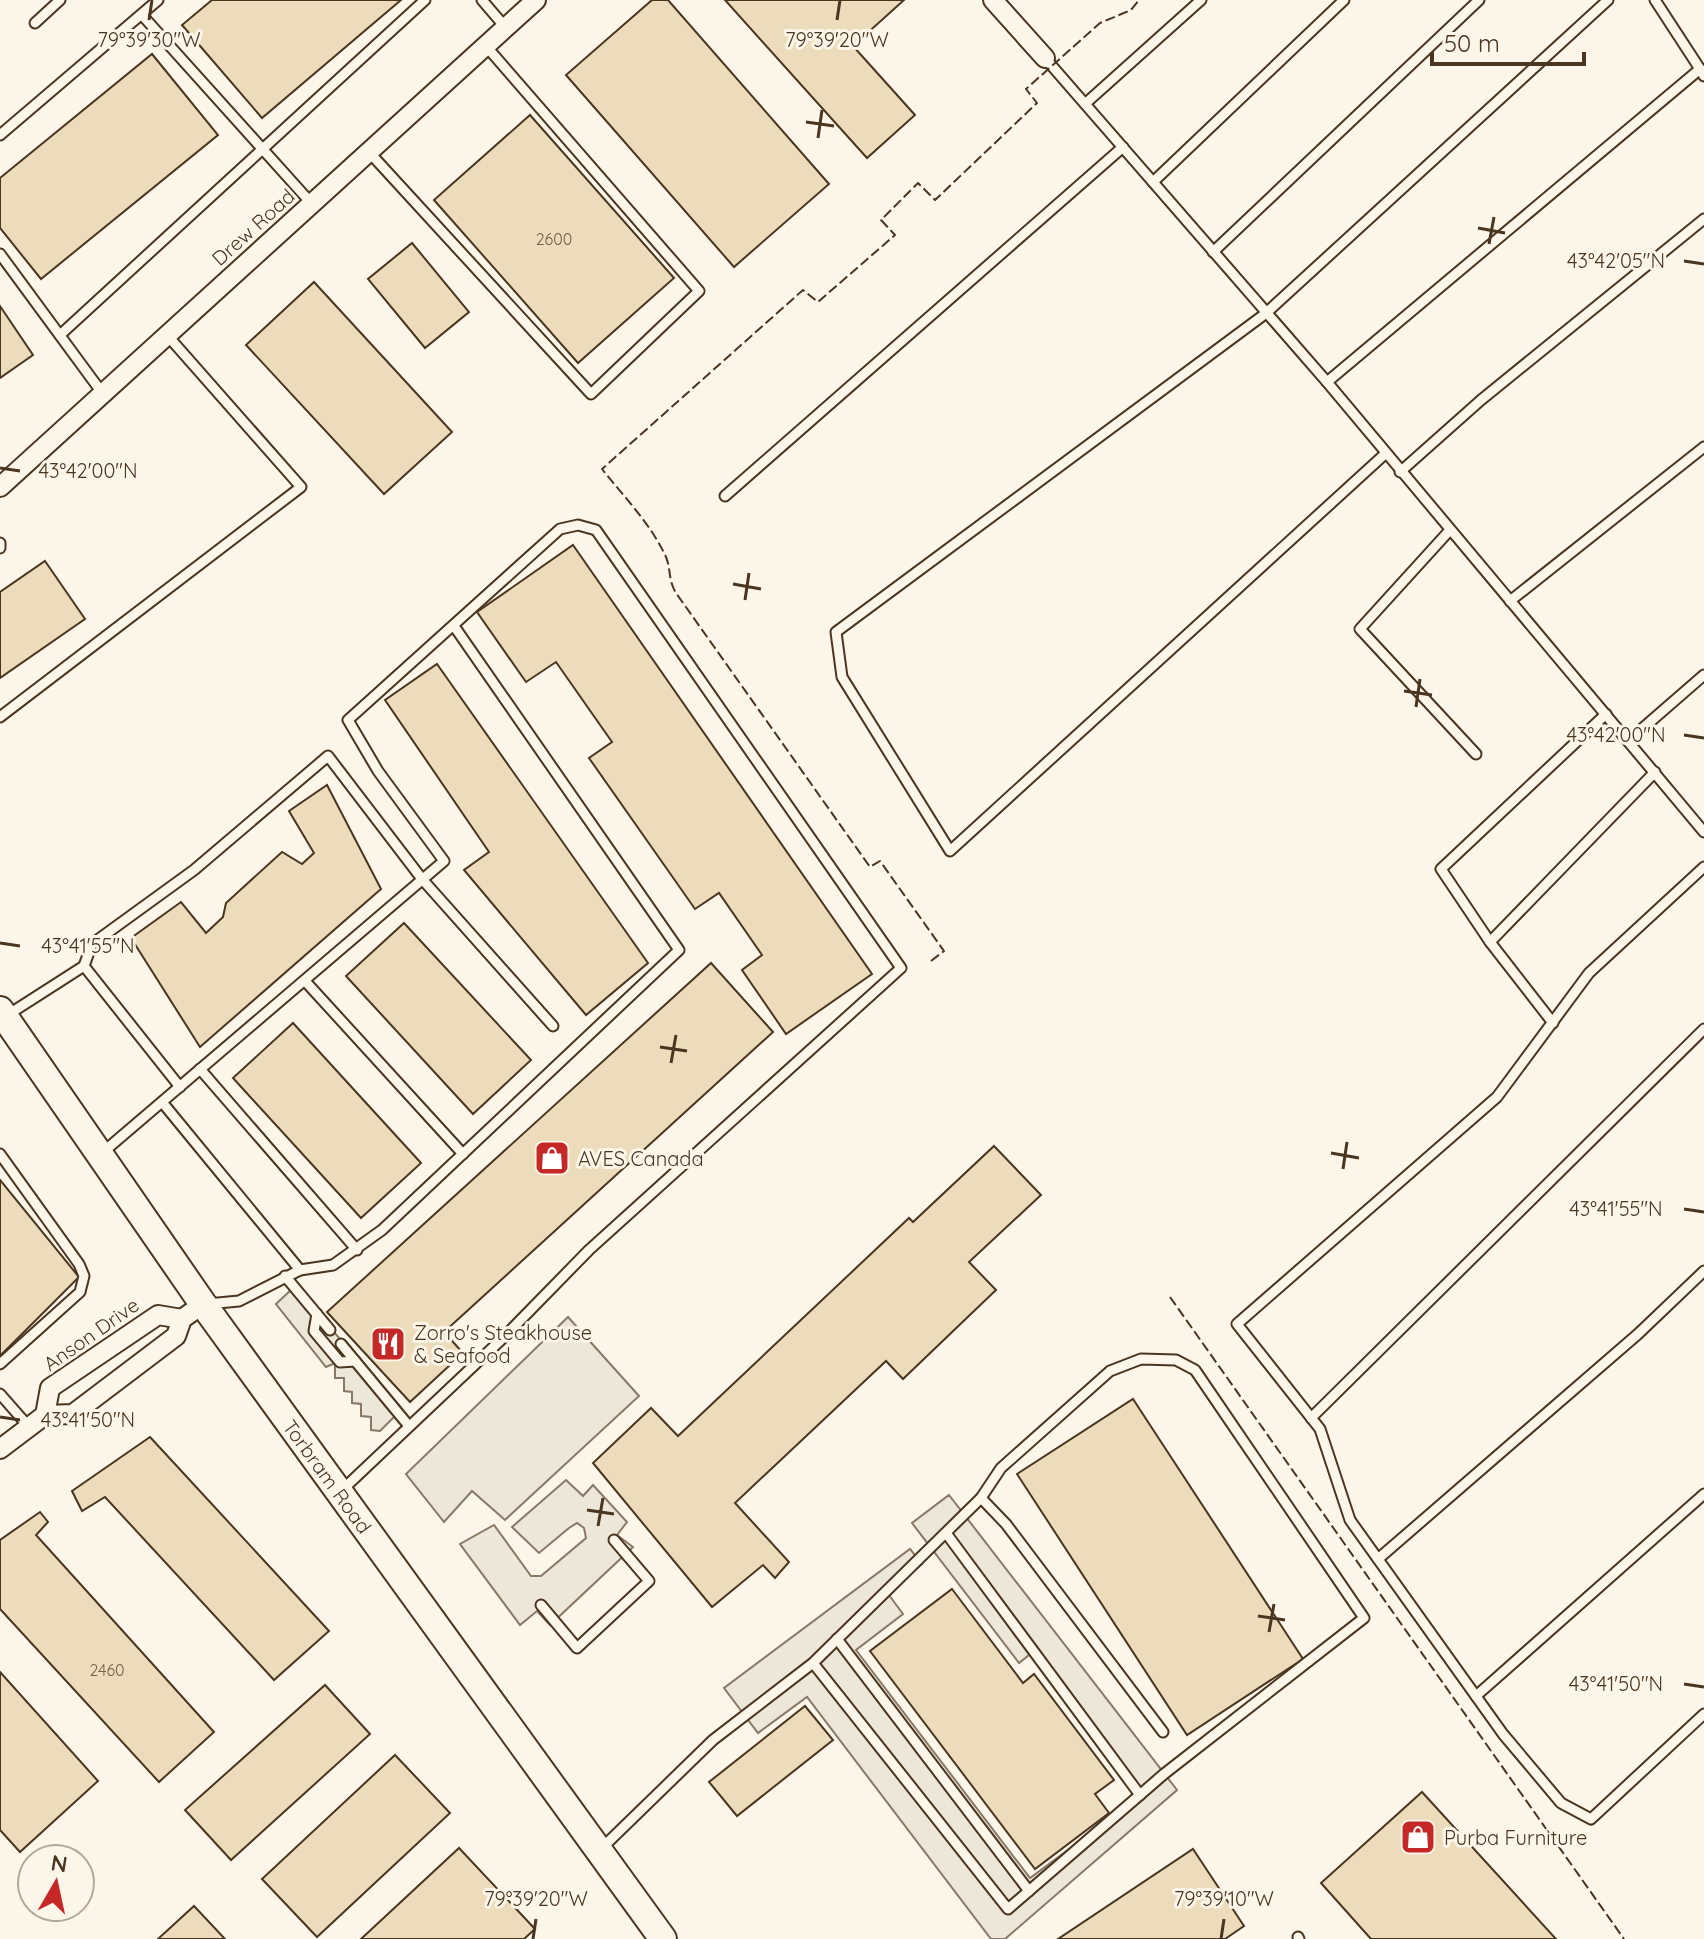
<svg xmlns="http://www.w3.org/2000/svg" width="1704" height="1939" font-family="Quicksand,sans-serif">
  <style>
    .parking { fill: #ede7d9; stroke: #887966; stroke-width: 2 }
    .building { fill: #ecdcbc; stroke: #4a3520; stroke-width: 2 }
    .lines { fill: none; stroke-linecap: round; stroke-linejoin: round }
    .lane-casing { stroke: #4a3520; stroke-width: 13 }
    .street-casing { stroke: #4a3520; stroke-width: 22 }
    .secondary-casing { stroke: #4a3520; stroke-width: 30 }
    .lane { stroke: #fbf6e9; stroke-width: 9 }
    .street { stroke: #fbf6e9; stroke-width: 18 }
    .secondary { stroke: #fbf6e9; stroke-width: 26 }
    .fence { stroke: #4a3520; stroke-width: 2; stroke-dasharray: 10 4; stroke-linecap: butt }
    .ticks { fill: none; stroke: #4a3520; stroke-width: 3 }
    .labels { text-anchor: middle; dominant-baseline: central; stroke-width: 6; stroke-linejoin: round; paint-order: stroke }
    .number-label { font-size: 16px; fill: #725f47 }
    .street-label { font-size: 20px; fill: #4a3520; stroke: #fbf6e9 }
    .poi-label { font-size: 20px; fill: #4a3520; stroke: #fbf6e9; text-anchor: start }
    .ticks-label { font-size: 20px; text-anchor: middle; fill: #4a3520; stroke: #fbf6e9; stroke-width: 6; stroke-linejoin: round; paint-order: stroke }
  </style>
  <rect width="100%" height="100%" fill="#fbf6e9"/>
  <g class="parking">
    <polygon points="294,1287 341,1340 335,1350 342,1357 351,1348 402,1409 380,1431 371,1430 371,1417 361,1416 361,1404 352,1403 352,1392 344,1391 344,1378 335,1378 335,1363 326,1367 276,1304"/>
    <polygon points="568,1317 639,1396 505,1520 472,1491 444,1522 406,1474"/>
    <polygon points="566,1480 583,1496 593,1485 627,1522 617,1535 633,1547 550,1625 537,1611 520,1625 460,1544 494,1525 531,1576 541,1576 586,1538 584,1528 577,1523 569,1528 539,1553 512,1527"/>
    <polygon points="949,1495 1177,1790 1005,1939 991,1939 807,1697 758,1733 724,1688 910,1549 922,1564 886,1591 903,1614 856,1650 1030,1878 1142,1795 1034,1651 1019,1663 912,1523"/>
  </g>
  <g class="building">
    <polygon points="212,0 401,0 262,118 182,25"/>
    <polygon points="652,0 668,0 829,184 734,267 566,75"/>
    <polygon points="725,0 904,0 853,46 915,115 867,158"/>
    <polygon points="152,54 218,135 41,279 0,228 0,178"/>
    <polygon points="530,115 674,278 578,363 434,200"/>
    <polygon points="412,243 469,312 425,348 368,279"/>
    <polygon points="314,282 452,432 384,494 246,345"/>
    <polygon points="0,306 33,355 0,378"/>
    <polygon points="573,545 872,974 786,1034 742,970 762,955 719,893 695,909 589,758 612,742 556,662 526,682 477,612"/>
    <polygon points="45,561 85,619 0,678 0,592"/>
    <polygon points="437,664 648,963 586,1015 464,870 489,852 385,700"/>
    <polygon points="327,785 381,889 200,1047 131,938 181,902 206,933 223,917 226,903 282,852 302,864 314,853 289,811"/>
    <polygon points="404,923 531,1060 473,1114 346,976"/>
    <polygon points="711,963 773,1032 444,1332 463,1353 410,1402 327,1312"/>
    <polygon points="293,1023 421,1163 361,1218 233,1078"/>
    <polygon points="994,1146 1041,1195 969,1262 996,1290 903,1379 886,1361 735,1503 789,1562 775,1578 763,1565 712,1607 593,1463 651,1408 678,1436 909,1218 913,1222"/>
    <polygon points="0,1180 79,1277 0,1356"/>
    <polygon points="1133,1399 1303,1659 1187,1735 1017,1474"/>
    <polygon points="150,1437 329,1631 274,1680 105,1497 82,1511 72,1491"/>
    <polygon points="40,1512 48,1522 36,1535 214,1732 159,1782 0,1609 0,1540"/>
    <polygon points="952,1589 1023,1683 1034,1674 1114,1780 1095,1794 1109,1813 1035,1869 870,1651"/>
    <polygon points="0,1672 98,1781 20,1852 0,1830"/>
    <polygon points="325,1685 370,1734 231,1860 185,1810"/>
    <polygon points="805,1706 833,1740 737,1816 709,1782"/>
    <polygon points="395,1755 450,1813 317,1937 262,1879"/>
    <polygon points="1422,1792 1556,1939 1371,1939 1321,1883"/>
    <polygon points="459,1848 535,1929 524,1939 361,1939"/>
    <polygon points="1193,1849 1244,1926 1225,1939 1058,1939"/>
    <polygon points="194,1906 225,1939 158,1939"/>
  </g>
  <g class="lines">
    <defs>
      <g id="lane">
        <polyline points="482,0 506,28"/>
        <polyline points="1655,0 1700,69"/>
        <polyline points="142,15 312,204"/>
        <polyline points="35,23 60,0"/>
        <polyline points="1045,58 1327,382 1704,832"/>
        <polyline points="1086,103 1201,0"/>
        <polyline points="0,135 158,0"/>
        <polyline points="369,152 591,394 699,291 486,46"/>
        <polyline points="1153,182 1344,0"/>
        <polyline points="1213,252 1479,0"/>
        <polyline points="0,254 103,394"/>
        <polyline points="60,335 425,0"/>
        <polyline points="1327,382 1700,69 1704,76"/>
        <polyline points="1385,454 950,851 842,677 836,632 1265,314 1608,0"/>
        <polyline points="1400,472 1481,400 1704,219"/>
        <polyline points="725,496 1123,147"/>
        <polyline points="1450,530 1360,629 1476,754"/>
        <polyline points="0,543 0,548"/>
        <polyline points="1510,601 1704,447"/>
        <polyline points="0,717 301,487 167,335"/>
        <polyline points="1628,741 1704,675"/>
        <polyline points="1704,867 1589,973 1497,1097 1237,1324 1320,1429 1350,1520 1503,1734 1561,1803 1591,1819 1704,1714"/>
        <polyline points="1490,942 1441,869 1606,714"/>
        <polyline points="305,981 463,1154"/>
        <polyline points="6,1016 84,966"/>
        <polyline points="1553,1023 1490,942 1655,772"/>
        <polyline points="200,1069 357,1250"/>
        <polyline points="180,1087 84,966 92,944 194,870 328,756 422,879 553,1026"/>
        <polyline points="162,1102 300,1270 239,1301 207,1304"/>
        <polyline points="102,1153 444,861 378,771 348,720 560,529 578,525 596,530 901,968 589,1250 503,1338 340,1492"/>
        <polyline points="0,1154 79,1264 84,1276 80,1292 0,1364"/>
        <polyline points="300,1270 333,1265 382,1230 679,950 454,626"/>
        <polyline points="285,1276 330,1330"/>
        <polyline points="317,1314 314,1331 340,1362 355,1361"/>
        <polyline points="341,1344 409,1426"/>
        <polyline points="0,1394 29,1427"/>
        <polyline points="1311,1418 1704,1029"/>
        <polyline points="981,1498 1006,1524 1163,1732"/>
        <polyline points="946,1533 1140,1795"/>
        <polyline points="1378,1559 1638,1334 1704,1271"/>
        <polyline points="541,1605 577,1648 649,1581 614,1540"/>
        <polyline points="837,1639 1029,1891"/>
        <polyline points="1476,1696 1704,1494"/>
        <polyline points="602,1848 713,1740 813,1663 981,1498 1001,1468 1110,1371 1141,1359 1176,1360 1195,1370 1364,1618 1164,1774 1008,1909 813,1663"/>
        <polyline points="1298,1937 1299,1939"/>
      </g>
      <g id="street">
        <polyline points="993,0 1045,58"/>
        <polyline points="0,487 536,0"/>
        <polyline points="45,1415 50,1388 158,1315 182,1319"/>
        <polyline points="0,1449 45,1415 73,1414 176,1336 182,1319 203,1304"/>
      </g>
      <g id="secondary">
        <path id="s1" d="M 0,1010 L 203,1304 L 663,1939"/>
      </g>
    </defs>
    <use href="#lane" class="lane-casing"/>
    <use href="#street" class="street-casing"/>
    <use href="#secondary" class="secondary-casing"/>
    <use href="#lane" class="lane"/>
    <use href="#street" class="street"/>
    <use href="#secondary" class="secondary"/>
    <g class="fence">
      <path d="M 931,961 L 944,951 L 880,861 L 870,867 L 676,593 C 668,580 671,569 666,557 C 651,524 624,497 602,469 L 803,290 L 818,302 L 895,235 L 881,220 L 918,183 L 935,200 L 1037,103 L 1026,89 L 1100,23 L 1131,10 L 1139,0"/>
      <polyline points="1170,1297 1624,1939"/>
    </g>
  </g>
  <path class="ticks" d="M 149,20 L 152,0M 837,20 L 840,0M 806,122 L 834,126M 818,138 L 822,110M 1478,228 L 1505,233M 1489,244 L 1494,217M 1684,261 L 1704,264M 0,468 L 20,471M 733,584 L 761,589M 745,600 L 749,573M 1404,691 L 1432,695M 1416,707 L 1420,679M 1684,735 L 1704,738M 0,943 L 20,946M 660,1047 L 687,1051M 671,1063 L 676,1035M 1331,1153 L 1359,1158M 1343,1169 L 1347,1142M 1684,1209 L 1704,1212M 0,1417 L 20,1420M 587,1510 L 614,1514M 598,1526 L 603,1498M 1258,1616 L 1285,1620M 1269,1632 L 1274,1604M 1684,1684 L 1704,1687M 533,1939 L 536,1919M 1221,1939 L 1224,1919"/>
  <defs>
    <symbol id="shop-square" viewBox="-11 -11 22 22"><rect x="-9" y="-9" width="18" height="18" rx="4" fill="#c62828" stroke="#fbf6e9"/><path d="M-5-2.5h2.3a2.7 3.5 0 0 1 5.4 0H5L5.5 6h-11ZM-1.5-2.5h3a1.5 2.3 0 0 0-3 0Z" fill="#fff"/></symbol>
    <symbol id="restaurant-square" viewBox="-11 -11 22 22"><rect x="-9" y="-9" width="18" height="18" rx="4" fill="#c62828" stroke="#fbf6e9"/><path d="M-5-6h1v4h1v-4h1v4h1v-4h1v5L-1.5 .5V6h-2V.5L-5-1ZM5-6V6H3V1.5H1.5Q1.5-4 5-6Z" fill="#fff"/></symbol>
  </defs>
  <g fill-rule="evenodd">
    <use href="#shop-square" x="532" y="1138" width="40" height="40"/>
    <use href="#restaurant-square" x="368" y="1324" width="40" height="40"/>
    <use href="#shop-square" x="1398" y="1817" width="40" height="40"/>
  </g>
  <g class="labels">
    <g class="number-label">
      <text x="554" y="239">2600</text>
      <text x="107" y="1670">2460</text>
    </g>
    <g class="street-label">
      <text transform="translate(253 227) rotate(-42)">Drew Road</text>
      <text transform="translate(91 1334) rotate(-35)">Anson Drive</text>
      <text stroke="none"><textPath href="#s1" startOffset="570">Torbram Road</textPath></text>
    </g>
    <g class="poi-label">
      <text x="578" y="1158">AVES Canada</text>
      <text x="414" y="1332">Zorro's Steakhouse<tspan x="414" dy="23">&amp; Seafood</tspan></text>
      <text x="1444" y="1837">Purba Furniture</text>
    </g>
  </g>
  <g class="ticks-label">
    <text x="149" y="47">79°39'30"W</text>
    <text x="837" y="47">79°39'20"W</text>
    <text x="1616" y="268">43°42'05"N</text>
    <text x="88" y="478">43°42'00"N</text>
    <text x="1616" y="742">43°42'00"N</text>
    <text x="88" y="953">43°41'55"N</text>
    <text x="1616" y="1216">43°41'55"N</text>
    <text x="88" y="1427">43°41'50"N</text>
    <text x="1616" y="1691">43°41'50"N</text>
    <text x="536" y="1906">79°39'20"W</text>
    <text x="1224" y="1906">79°39'10"W</text>
  </g>
  <g transform="translate(56 1883) rotate(9)"><circle r="38" fill="#fbf6e9" stroke="#b4a999" stroke-width="2"/>
  <path d="M0-6L14 30L0 20L-14 30Z" fill="#c62828"/>
  <text y="-12" font-size="22" font-weight="bold" text-anchor="middle" fill="#4a3520">N</text>
  </g>
  <path d="M1432 52v12h152v-12" fill="none" stroke="#4a3520" stroke-width="4"/>
  <text x="1444" y="52" font-size="24" fill="#4a3520" stroke="#fbf6e9" stroke-width="6" paint-order="stroke">50 m</text>
</svg>
